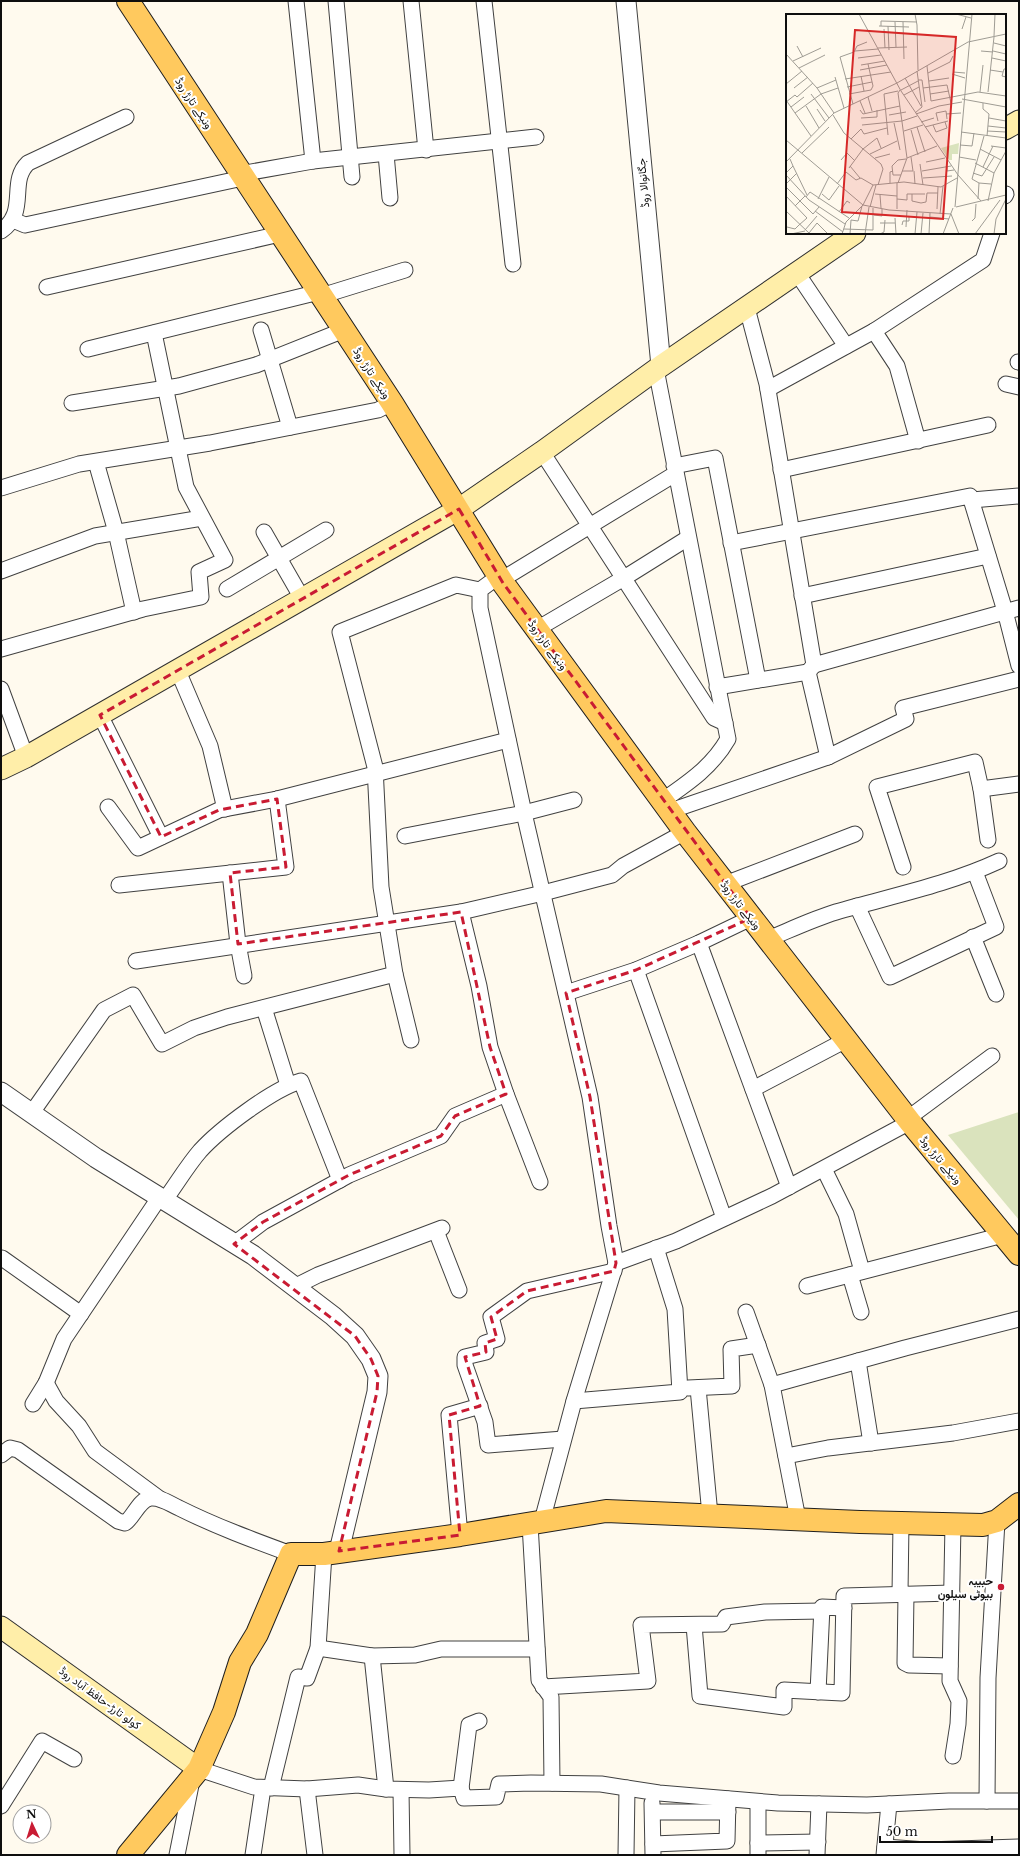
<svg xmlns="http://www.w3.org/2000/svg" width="1020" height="1856" font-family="'Libre Baskerville',Vazirmatn,serif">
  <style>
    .cemetery { fill: #dae3bd }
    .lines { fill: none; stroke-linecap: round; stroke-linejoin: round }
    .minor-casing { stroke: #414141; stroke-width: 17 }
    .tertiary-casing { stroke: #414141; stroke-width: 21 }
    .secondary-casing { stroke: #303030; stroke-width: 23 }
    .primary-casing { stroke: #1f1f1f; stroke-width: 24 }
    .minor { stroke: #fff; stroke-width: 15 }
    .tertiary { stroke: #fff; stroke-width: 19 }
    .secondary { stroke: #ffeea9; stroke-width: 21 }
    .primary { stroke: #ffc95e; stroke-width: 22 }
    .marked { fill: none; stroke: #c91b33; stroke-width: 3; stroke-dasharray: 8 5; stroke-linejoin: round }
    .poi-dot { fill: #c91b33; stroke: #fff; stroke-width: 1.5 }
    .labels { text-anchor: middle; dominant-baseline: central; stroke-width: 4; stroke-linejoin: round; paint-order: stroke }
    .street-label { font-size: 11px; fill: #0e0e0e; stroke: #fff }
    .poi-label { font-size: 11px; font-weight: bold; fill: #0e0e0e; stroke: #fff; text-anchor: end }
    .inset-road { fill: none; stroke: #9f9c94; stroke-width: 1 }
    .view { fill: #d62828; fill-opacity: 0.15; stroke: #d62828; stroke-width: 2 }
    .inset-edge { fill: none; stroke: #0e0e0e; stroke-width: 2 }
  </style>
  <rect width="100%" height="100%" fill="#fffaee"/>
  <polygon class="cemetery" points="1019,1112 1019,1220 948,1135"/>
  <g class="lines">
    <defs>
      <g id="minor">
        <polyline points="296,1 313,161"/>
        <polyline points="336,1 352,177"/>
        <polyline points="411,1 426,150"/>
        <polyline points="484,1 513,264"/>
        <polyline points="386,154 390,198"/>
        <polyline points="240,174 313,161 536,137"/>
        <polyline points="1005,196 1006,194"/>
        <polyline points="13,220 25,225 243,178"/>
        <path d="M 1,231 C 29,212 8,182 28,163 L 126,117"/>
        <polyline points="797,273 846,346"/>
        <polyline points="47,287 280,234"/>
        <polyline points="321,296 405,270"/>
        <polyline points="747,308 767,384 814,665 1019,608"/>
        <polyline points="261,330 290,427"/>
        <polyline points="874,331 897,366 918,441"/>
        <polyline points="88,349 319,292"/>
        <polyline points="1018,362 1019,362"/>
        <path d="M 656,369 L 728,739 C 712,767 688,783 662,801"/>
        <polyline points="1006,384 1019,387"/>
        <polyline points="768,389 874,331 983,260 992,233"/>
        <polyline points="72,403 179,386 256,365 344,330"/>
        <polyline points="542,452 714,718 725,723"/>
        <polyline points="96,462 116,532 134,612"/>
        <polyline points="674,466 715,458 758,680"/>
        <polyline points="781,470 988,425"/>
        <polyline points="1,488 79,464 210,443 378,410 392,403"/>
        <polyline points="972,500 1019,496"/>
        <polyline points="264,532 303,600"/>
        <polyline points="731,543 970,496 1005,611 1019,666"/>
        <polyline points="1,571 95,536 202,518"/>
        <polyline points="499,576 480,590 480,608 524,813 590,1097 609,1226 616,1263 574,1401 542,1521"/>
        <polyline points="501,580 675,474"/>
        <polyline points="227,589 326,530"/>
        <polyline points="802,596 988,556"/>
        <polyline points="537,629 624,578 688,538"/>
        <polyline points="1,649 143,609 201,597 199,572 225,560 186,487 154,333"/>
        <polyline points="178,671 210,746 225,809"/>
        <polyline points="808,672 828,757"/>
        <polyline points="717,687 808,672 814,665"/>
        <polyline points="1,689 26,757"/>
        <polyline points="100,715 161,837"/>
        <polyline points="981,789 1019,784"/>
        <polyline points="108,807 138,848 219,810 277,799 508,740"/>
        <polyline points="670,811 828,757 906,719 903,708 1019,679"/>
        <polyline points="405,836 524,813 574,800"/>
        <polyline points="903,867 877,787 975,762 981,789 988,840"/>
        <polyline points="230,873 238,944 244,976"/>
        <polyline points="725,884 855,834"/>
        <polyline points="119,885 286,867 277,799"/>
        <polyline points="857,906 890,977 996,927 975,872"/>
        <polyline points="461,912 479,986 490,1047 506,1094 540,1182"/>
        <polyline points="973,937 996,994"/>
        <path d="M 768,939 C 790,930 813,919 836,912 C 891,896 947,885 999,861"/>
        <polyline points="699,943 789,1187"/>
        <polyline points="136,961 461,912 543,893 612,875 623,866 685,832"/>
        <polyline points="636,970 724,1218"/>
        <polyline points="566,993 636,970 699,943 751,918"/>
        <polyline points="264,1008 288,1085"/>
        <polyline points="411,1040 395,974 381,887 375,767 340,632 456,585 480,590"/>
        <polyline points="753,1089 846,1040"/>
        <polyline points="31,1114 104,1010 133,995 162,1044 194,1028 227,1017 395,974"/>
        <polyline points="907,1119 992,1056"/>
        <polyline points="824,1169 846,1214 862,1271"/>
        <path d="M 164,1201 C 176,1185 187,1166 200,1151 C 220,1129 273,1089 301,1081 L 340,1180"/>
        <polyline points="436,1231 459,1290"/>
        <polyline points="234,1244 263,1222 349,1175 441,1136 455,1116 506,1094"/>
        <polyline points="1,1259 2,1258 81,1314"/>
        <polyline points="616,1263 676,1241 772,1196 910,1122"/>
        <polyline points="850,1275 861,1312"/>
        <polyline points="807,1286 1003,1235"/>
        <polyline points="294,1287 318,1275 442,1228"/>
        <polyline points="746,1312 772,1385 798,1519"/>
        <polyline points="858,1361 871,1443"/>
        <polyline points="46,1383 56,1401 79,1426 95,1451 160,1499"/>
        <polyline points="772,1385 905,1348 1019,1319"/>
        <polyline points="688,1388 732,1386 731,1349 758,1345"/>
        <polyline points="698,1388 710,1515"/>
        <polyline points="574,1401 680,1392 675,1309 656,1248"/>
        <polyline points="33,1404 46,1383 64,1339 159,1198"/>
        <polyline points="563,1439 488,1445 485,1422 465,1365 465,1357 486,1352 485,1343 497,1339 491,1317 527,1291 614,1271"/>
        <path d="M 1,1455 L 10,1448 L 18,1450 L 118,1521 L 125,1523 C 134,1517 139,1499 151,1498 C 161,1497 170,1504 179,1508 C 215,1526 253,1540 291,1554"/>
        <polyline points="786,1456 828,1448 953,1433 1019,1421"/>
        <polyline points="530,1524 539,1680 551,1697 552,1783"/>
        <polyline points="460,1535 449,1415 480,1406"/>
        <polyline points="900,1594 901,1523"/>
        <polyline points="906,1594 905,1663 909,1665 950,1666"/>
        <polyline points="694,1625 700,1696 784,1707 784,1690 842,1693 844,1596 952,1593"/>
        <polyline points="318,1648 372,1656 415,1655 441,1649 537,1649"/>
        <polyline points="372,1656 386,1789"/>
        <polyline points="543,1687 648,1681 641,1625 722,1624 726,1617 765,1612 822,1611"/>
        <polyline points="818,1692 822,1607 844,1608"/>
        <polyline points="953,1756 958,1724 959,1701 950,1681 953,1524"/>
        <polyline points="199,1769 254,1787 307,1789 358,1785 386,1789 429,1790 461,1788 464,1798 496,1797 499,1784 531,1783 601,1784 659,1793 778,1803 867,1805 949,1801 1019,1801"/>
        <polyline points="271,1788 298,1677 307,1678 318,1648 324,1554"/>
        <polyline points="461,1788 469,1725 479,1721"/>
        <polyline points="307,1789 315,1855"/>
        <polyline points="401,1790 402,1855"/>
        <polyline points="987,1801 988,1678 997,1521"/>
        <polyline points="758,1802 758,1855"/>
        <polyline points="652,1803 653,1855"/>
        <polyline points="1,1806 42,1741 74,1759"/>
        <polyline points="653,1812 728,1812"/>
        <polyline points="758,1843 818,1842"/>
        <polyline points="653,1844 727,1841 728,1799"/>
        <polyline points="885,1847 926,1850 1019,1847"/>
        <polyline points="177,1855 192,1780"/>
        <polyline points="253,1855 263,1788"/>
        <polyline points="626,1855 627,1788"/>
        <polyline points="817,1855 819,1804"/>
        <polyline points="884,1855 889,1804"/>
      </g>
      <g id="tertiary">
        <polyline points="626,1 661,366"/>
        <polyline points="1,1092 96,1158 253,1255 333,1316 355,1336 371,1359 378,1376 377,1392 339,1551"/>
      </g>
      <g id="secondary">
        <polyline points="1005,129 1019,121"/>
        <polyline points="1,769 26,757 459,509 542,452 661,366 855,233"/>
        <polyline points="1,1627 199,1769"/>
      </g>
      <g id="primary">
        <polyline points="128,1 392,403 503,583 685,832 910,1122 1019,1254"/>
        <polyline points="128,1855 199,1769 224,1712 240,1662 257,1634 291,1554 324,1554 460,1535 606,1511 860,1522 983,1525 997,1521 1019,1504"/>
      </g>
    </defs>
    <use href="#minor" class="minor-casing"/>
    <use href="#tertiary" class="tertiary-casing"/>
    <use href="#secondary" class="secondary-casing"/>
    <use href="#primary" class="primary-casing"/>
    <use href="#minor" class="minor"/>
    <use href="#tertiary" class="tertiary"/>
    <use href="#secondary" class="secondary"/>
    <use href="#primary" class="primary"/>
  </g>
  <path class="marked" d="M 459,509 L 503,583 L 751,918 L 636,970 L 566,993 L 590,1097 L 616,1263 L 614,1271 L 527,1291 L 491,1317 L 497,1339 L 485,1343 L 486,1352 L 465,1357 L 480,1406 L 449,1415 L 460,1535 L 339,1551 L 377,1392 L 378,1376 L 371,1359 L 355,1336 L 234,1244 L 263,1222 L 349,1175 L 441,1136 L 455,1116 L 506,1094 L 490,1047 L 461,912 L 238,944 L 230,873 L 286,867 L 277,799 L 219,810 L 161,837 L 100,715 Z"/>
  <circle class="poi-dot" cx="1001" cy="1587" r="4"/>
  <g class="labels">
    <g class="street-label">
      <text transform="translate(194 103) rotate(57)">ونیکے تارڑ روڈ</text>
      <text transform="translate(643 183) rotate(-95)">جگانوالا روڈ</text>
      <text transform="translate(372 373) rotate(57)">ونیکے تارڑ روڈ</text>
      <text transform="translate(548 645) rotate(54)">ونیکے تارڑ روڈ</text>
      <text transform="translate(741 905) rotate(52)">ونیکے تارڑ روڈ</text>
      <text transform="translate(941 1160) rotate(50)">ونیکے تارڑ روڈ</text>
      <text transform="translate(100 1698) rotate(36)">کولو تارڑ-حافظ آباد روڈ</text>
    </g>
    <g class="poi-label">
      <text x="993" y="1581">حبیبہ<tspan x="993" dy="13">بیوٹی سیلون</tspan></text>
    </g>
  </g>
  <g transform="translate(786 14)">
    <rect width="220" height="220" fill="#fffaee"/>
    <path d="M 173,129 L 172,140 L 166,140 L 166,146 L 163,146 L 155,134 Z" fill="#dae3bd"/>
    <path class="inset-road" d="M 73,0 L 115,77 L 172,161M 129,0 L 131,11 L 132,56M 170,0 L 185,4M 109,8 L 110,33M 117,8 L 118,45M 93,12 L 123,13M 95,12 L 95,7 L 131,8M 102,12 L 103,36M 98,15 L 99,34M 176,15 L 180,3M 208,22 L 209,0M 208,29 L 220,32M 11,32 L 17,43M 92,34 L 121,33M 69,37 L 92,35M 195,37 L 207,38M 207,37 L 220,40M 0,40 L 31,74 L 48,99M 72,44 L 95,41M 206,44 L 220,47M 7,47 L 35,34M 75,51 L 99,47M 141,52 L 145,87 L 192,78 L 220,82M 13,54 L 39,41M 220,55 L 218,55 L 216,62 L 220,63M 74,56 L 101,51M 204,56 L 217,58M 167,58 L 179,59M 142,59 L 164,48 L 167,42M 166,60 L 179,64M 75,62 L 78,77M 49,63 L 58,94M 119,64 L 135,92M 59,65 L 105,58M 132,66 L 136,66 L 139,88M 143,67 L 163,64M 0,70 L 16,57M 61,73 L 86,68M 8,74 L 22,63M 31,74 L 50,66M 137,74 L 161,71 L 165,89M 115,76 L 132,67M 194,78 L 197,51M 202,78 L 208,23M 25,80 L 43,104M 63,80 L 85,76 L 87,72 L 82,50M 144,80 L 163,77M 118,81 L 133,73M 82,83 L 86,97M 176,85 L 220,93M 0,86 L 25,122M 74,87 L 79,99M 0,88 L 9,81 L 11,83 L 27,69M 197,89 L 197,95 L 203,100 L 201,122M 67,90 L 54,43 L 68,38 L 71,32 L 81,28M 20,92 L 33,114M 5,93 L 18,83M 31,95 L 39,107M 74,96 L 77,100 L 114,92M 9,99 L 35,80 L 52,74M 129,99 L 136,93 L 131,57M 130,100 L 153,92 L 176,88M 160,100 L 175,99M 47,101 L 58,119 L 95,150 L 97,155 L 92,171M 103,101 L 120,98M 75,104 L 91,103 L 91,96M 203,104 L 220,107M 152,107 L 150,99 L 160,97 L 161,105M 135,108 L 148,104M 108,109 L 114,136M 76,111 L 116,107 L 131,102M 147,111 L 150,118 L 161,114 L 159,108M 202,112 L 220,114M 131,113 L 139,138M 139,113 L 162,107M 125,116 L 132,141M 118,117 L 137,111M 201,117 L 220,118M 175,118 L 220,124M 102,121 L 98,80 L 112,77M 198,122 L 186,165 L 193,169 L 205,170M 65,125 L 75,115 L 78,120 L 101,114M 0,126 L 77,191M 174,131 L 186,132 L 188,119M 205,132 L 220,134M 77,135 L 91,124 L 95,134M 194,135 L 215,146M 16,139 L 43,113M 84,140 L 111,127M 173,143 L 190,146M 89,144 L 104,140M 121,144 L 151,132M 55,146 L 61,139 L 68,146M 0,148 L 48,99 L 111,69 L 182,28 L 220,20M 140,148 L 159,144M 189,149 L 208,159M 134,150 L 137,171M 7,152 L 21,181M 64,152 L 74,164M 161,152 L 161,157 L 168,156M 197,153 L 207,132M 63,154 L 77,135M 116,157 L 127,157 L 125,143M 128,157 L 129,170M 136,157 L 165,152M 0,159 L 7,152 L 4,145M 187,159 L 196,162 L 208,143M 0,161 L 23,186 L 59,210M 115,161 L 107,161 L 106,152 L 112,146 L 120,145M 172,161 L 195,187M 137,164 L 166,162M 104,169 L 104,158 L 107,157M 111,169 L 111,195M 112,169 L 121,144 L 112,79 L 114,76M 0,170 L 11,159M 51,170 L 60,158 L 70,166 L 75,164 L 87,171M 0,173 L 27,200 L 33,193M 36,180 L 43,186 L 53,172M 89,180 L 111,182M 126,180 L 126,187 L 135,189 L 140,188 L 141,179 L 152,179M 94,181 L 95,194M 0,182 L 21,204 L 13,211M 20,183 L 24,178 L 63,204M 32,185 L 43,163M 111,185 L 121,186 L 121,180 L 139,180M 192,185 L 193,169M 202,187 L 208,159 L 220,137M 77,191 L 103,196 L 165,200 L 173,220M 9,192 L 19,182M 84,193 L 90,171M 169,193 L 186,0M 170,193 L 220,181M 151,195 L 152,173M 0,197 L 24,220M 29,197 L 57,218M 53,198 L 61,187 L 64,189M 154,200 L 157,172M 88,201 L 96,202 L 96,195M 144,203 L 163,205M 109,204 L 110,220M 65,206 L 72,207 L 76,192M 186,207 L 189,204 L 190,190M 94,209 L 109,209M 116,211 L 117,207 L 123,207 L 123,202M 1,213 L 9,215 L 13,211M 120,213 L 121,196M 58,215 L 87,216 L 87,194M 19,216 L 31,202M 23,219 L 31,209 L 42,220M 5,220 L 19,217M 56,220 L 60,208 L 77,191 L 87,171 L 118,168 L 155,173 L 171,164M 64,220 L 65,206M 79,220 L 83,193M 94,220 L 98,218 L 99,206M 129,220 L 131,198M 135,220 L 137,199M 143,220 L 144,199M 157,220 L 167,194M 189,220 L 214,186M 208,220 L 210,205 L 220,185"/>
    <path class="view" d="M 69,16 L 170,23 L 157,205 L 56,198 Z"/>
    <rect width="220" height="220" class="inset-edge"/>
  </g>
  <rect width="1020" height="1856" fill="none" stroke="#0e0e0e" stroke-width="4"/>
  <g transform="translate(32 1824) rotate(356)"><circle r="19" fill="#ffffff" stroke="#9f9f9f"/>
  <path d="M0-3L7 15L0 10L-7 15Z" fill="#c91b33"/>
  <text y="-6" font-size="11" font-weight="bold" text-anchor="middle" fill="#0e0e0e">N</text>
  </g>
  <path d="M880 1836v6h112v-6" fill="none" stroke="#0e0e0e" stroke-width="2"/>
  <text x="886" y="1836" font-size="12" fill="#0e0e0e" stroke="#ffffff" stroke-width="3" paint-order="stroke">50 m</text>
</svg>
